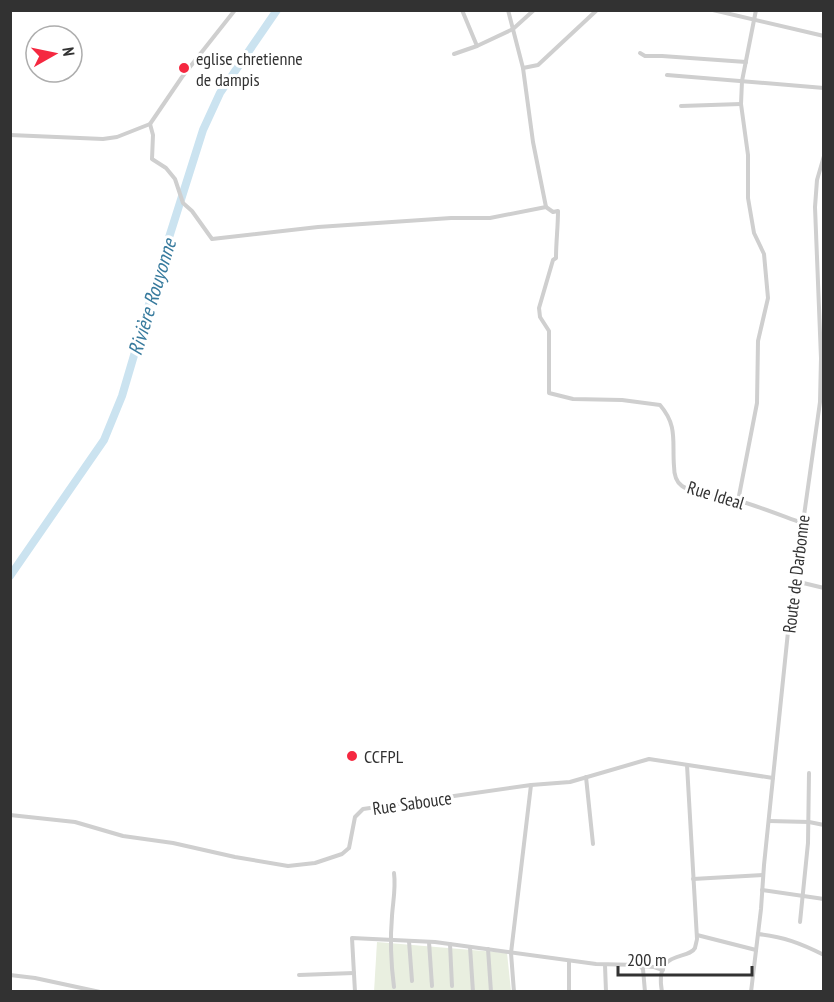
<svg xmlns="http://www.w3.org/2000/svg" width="834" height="1002" font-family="'PT Sans Narrow',sans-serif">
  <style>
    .green { fill: #e9efe0 }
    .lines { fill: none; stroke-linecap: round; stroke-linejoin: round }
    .river { stroke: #cbe3f0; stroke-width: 8 }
    .street { stroke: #cfcfcf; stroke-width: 4 }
    .poi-dot { fill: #f52840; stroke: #fff; stroke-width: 2 }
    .labels { text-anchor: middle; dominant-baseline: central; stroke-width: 6; stroke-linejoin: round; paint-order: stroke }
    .poi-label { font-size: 18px; fill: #323232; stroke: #fff; text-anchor: start }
    .street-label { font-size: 18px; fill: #323232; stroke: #fff }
    .water-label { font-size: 20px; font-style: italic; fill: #377a9d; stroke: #fff }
  </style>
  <rect width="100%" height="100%" fill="#fff"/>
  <polygon class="green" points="377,942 507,953 511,991 374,992"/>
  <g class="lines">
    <polyline class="river" points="10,576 104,440 122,396 166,247 203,130 220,93 277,10"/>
    <g class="street">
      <polyline points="462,10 477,46"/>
      <polyline points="508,10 523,68 533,142 546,207"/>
      <polyline points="713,10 824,36"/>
      <polyline points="640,53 645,56 662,56 746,62"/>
      <polyline points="454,54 477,46 513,29 534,10"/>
      <polyline points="523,68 538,65 597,10"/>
      <polyline points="667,75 824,88"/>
      <polyline points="681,106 741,104"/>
      <path d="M 150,124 L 153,135 L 152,159 L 166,168 L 175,179 L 183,203 L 192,211 L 212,239 L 318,227 L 451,218 L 490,218 L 546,207 L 553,212 L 558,211 C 558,227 556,242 556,258 L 553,260 L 539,308 L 540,317 L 549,331 L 549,393 L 573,399 L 622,400 L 660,405 C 678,426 672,441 674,466 C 674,474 676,482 682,486 C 694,494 721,496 736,500 C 758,506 780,515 802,523"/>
      <polyline points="10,135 103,139 117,137 150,124 182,77 235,10"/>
      <polyline points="738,501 757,403 758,341 768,298 764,254 754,233 748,198 748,155 741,104 742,81 756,10"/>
      <polyline points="795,581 824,588"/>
      <polyline points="586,777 593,844"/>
      <polyline points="10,815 75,822 123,836 173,843 235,857 288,866 315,863 342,854 349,848 355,817 363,809 531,785 570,782 649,759 773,778"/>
      <polyline points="769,821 809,822 824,825"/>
      <polyline points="693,879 763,875"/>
      <polyline points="762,890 824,899"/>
      <polyline points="800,922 808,843 809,773"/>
      <path d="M 758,934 C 784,937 800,943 824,955"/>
      <polyline points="697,935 756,950"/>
      <polyline points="409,941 412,981"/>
      <polyline points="429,942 432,986"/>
      <polyline points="450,944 452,986"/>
      <polyline points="470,947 473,992"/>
      <polyline points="488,949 491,992"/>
      <polyline points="605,965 606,992"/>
      <polyline points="641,966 654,967 663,970"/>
      <polyline points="10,975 35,978 100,992"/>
      <polyline points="299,975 354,973"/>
      <path d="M 394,987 C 391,964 390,939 392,916 C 393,901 396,888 394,873"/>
      <polyline points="355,992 352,938 435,942 596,964 639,965 643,969 645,992"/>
      <polyline points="514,992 511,953 531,785"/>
      <polyline points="569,992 569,961"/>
      <path d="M 662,992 C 654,948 688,961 695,948 C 695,947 697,940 697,939 L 687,765"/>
      <polyline points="751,992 761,909 764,865 789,622 820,402 821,358 815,207 817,180 824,156"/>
    </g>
  </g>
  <g class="poi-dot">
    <circle cx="184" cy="68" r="6"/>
    <circle cx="352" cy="756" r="6"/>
  </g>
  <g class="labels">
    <g class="poi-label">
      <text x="196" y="58">eglise chretienne<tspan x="196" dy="21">de dampis</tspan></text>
      <text x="364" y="756">CCFPL</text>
    </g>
    <g class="street-label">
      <text transform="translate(716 495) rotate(17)">Rue Ideal</text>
      <text transform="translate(796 574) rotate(-83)">Route de Darbonne</text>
      <text transform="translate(412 803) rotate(-8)">Rue Sabouce</text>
    </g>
    <g class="water-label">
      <text transform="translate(152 297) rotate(-73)">Rivière Rouyonne</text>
    </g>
  </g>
  <rect width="834" height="1002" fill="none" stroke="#323232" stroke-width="24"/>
  <g transform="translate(54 54) rotate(81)"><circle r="28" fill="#ffffff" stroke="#adadad" stroke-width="1.5"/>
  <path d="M0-4.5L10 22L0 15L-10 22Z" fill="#f52840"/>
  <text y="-9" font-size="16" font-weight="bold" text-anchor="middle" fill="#323232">N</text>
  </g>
  <path d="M618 966v9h134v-9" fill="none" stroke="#323232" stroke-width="3"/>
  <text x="627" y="966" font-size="18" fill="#323232" stroke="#ffffff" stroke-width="4.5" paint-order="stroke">200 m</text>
</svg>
